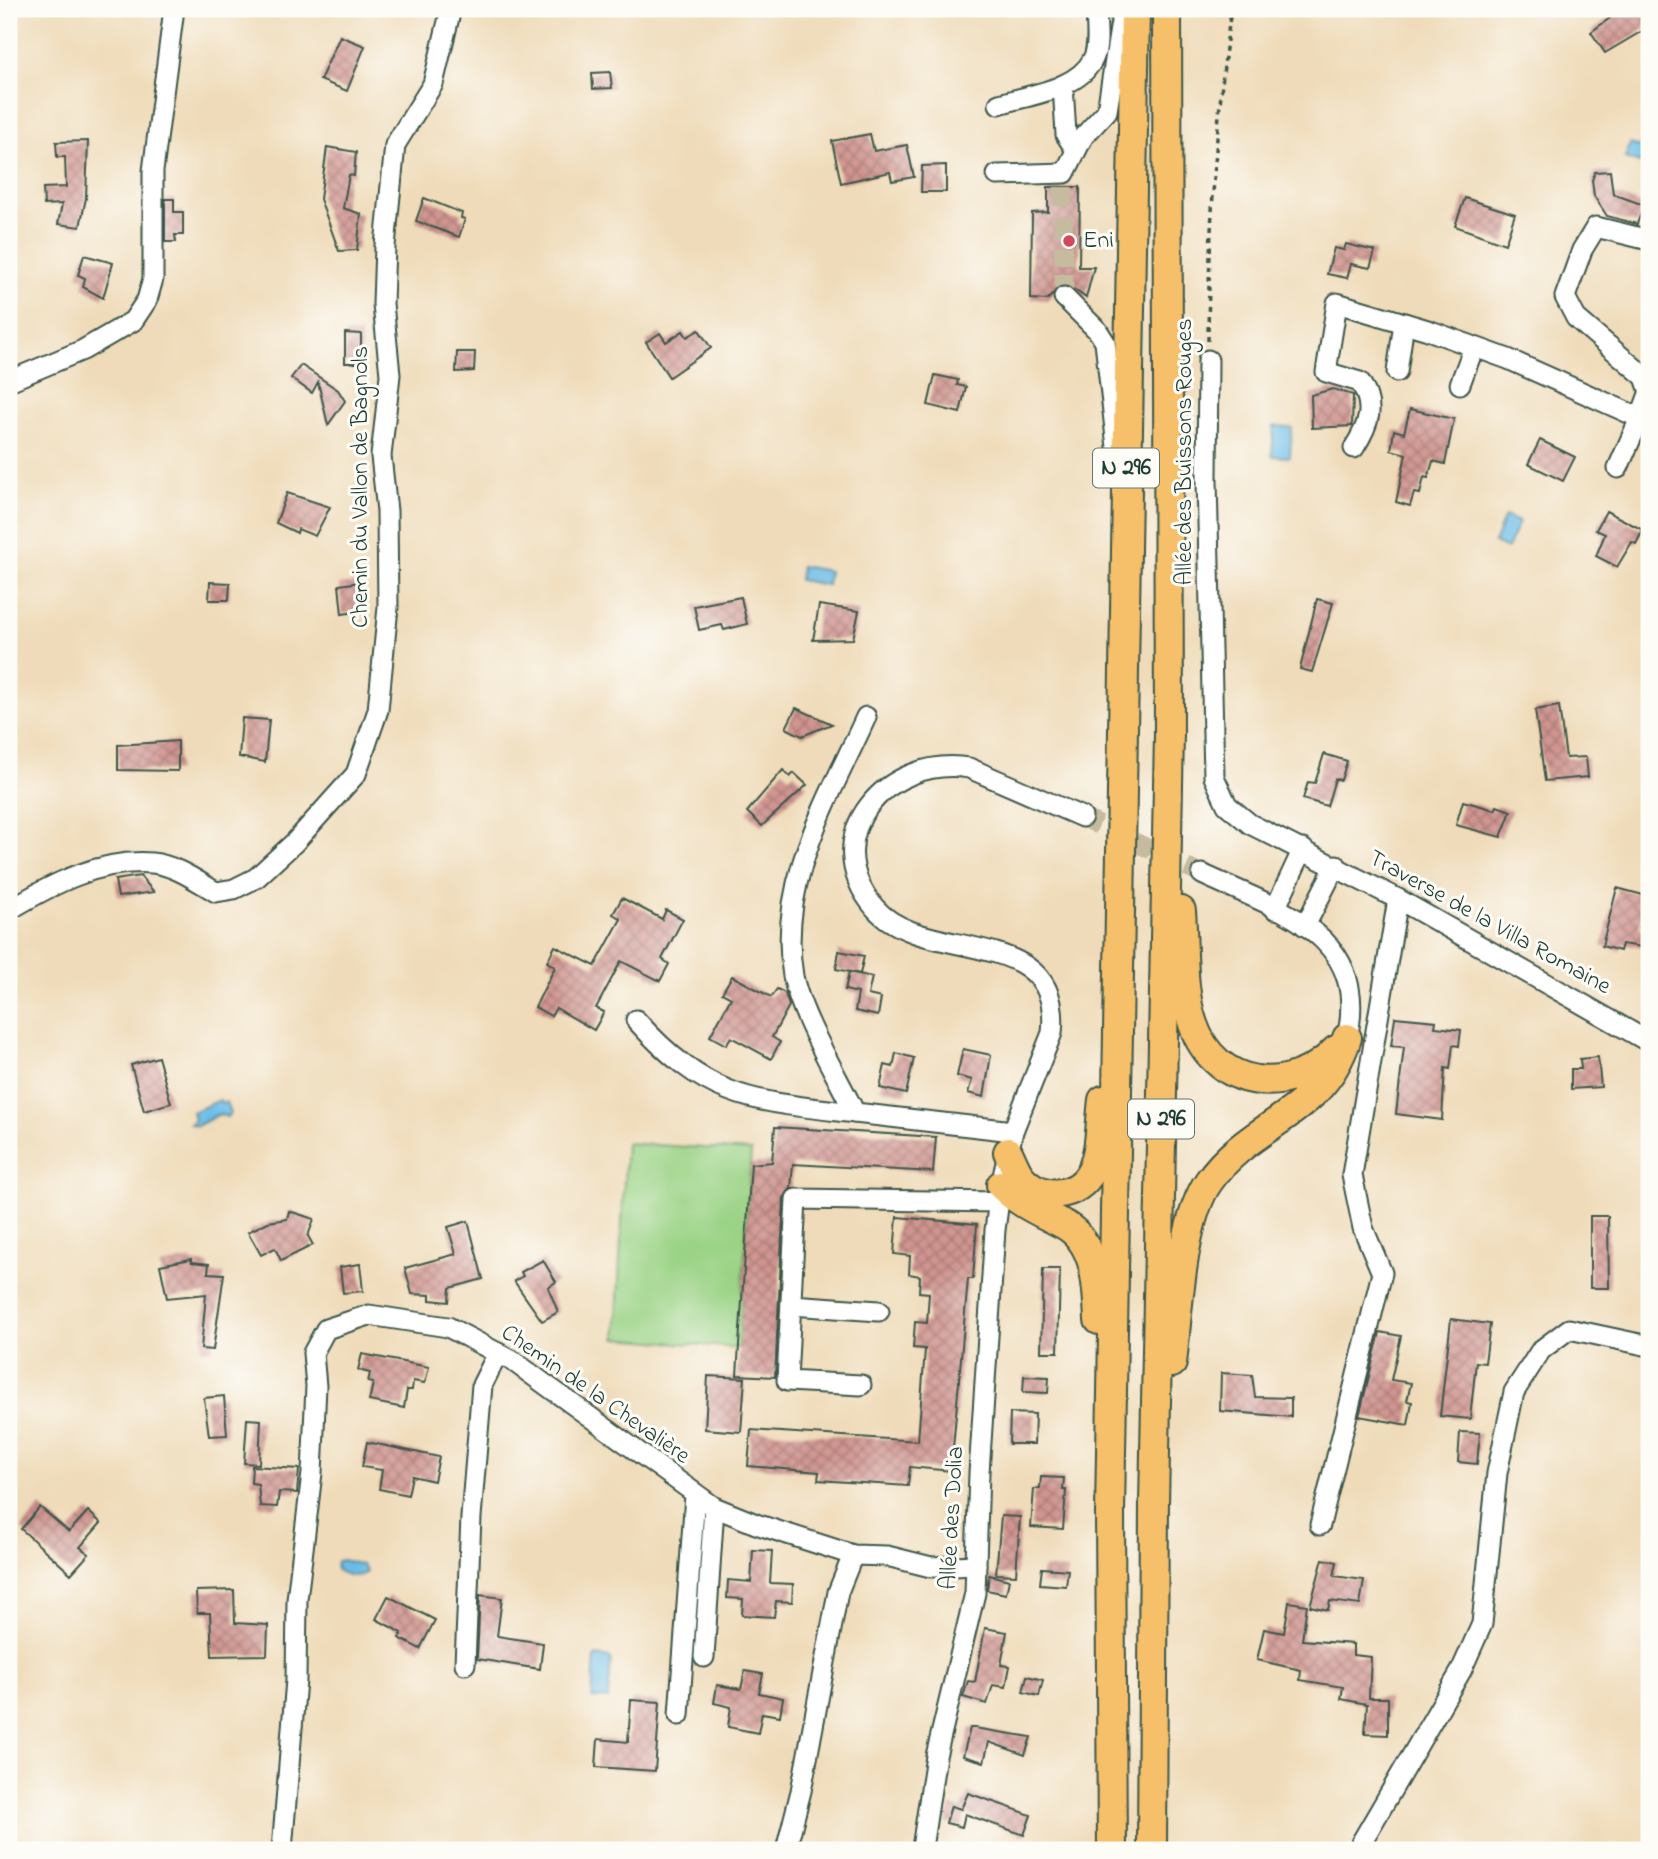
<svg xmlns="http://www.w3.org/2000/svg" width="1658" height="1859" font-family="'Indie Flower',sans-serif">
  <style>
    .grass { fill: #9bd386; stroke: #5d885d; stroke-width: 2 }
    .water { fill: #6bbce6; stroke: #457c8d; stroke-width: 2 }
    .building { fill: url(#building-cross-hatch) }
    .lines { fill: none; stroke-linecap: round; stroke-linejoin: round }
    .minor-tunnel { stroke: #c5bb9e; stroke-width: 19; stroke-dasharray: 19 10; stroke-linecap: butt }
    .minor-casing { stroke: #3e5548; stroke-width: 23 }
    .highway-casing { stroke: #3e5548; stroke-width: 32 }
    .path { stroke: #3e5548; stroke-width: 3.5; stroke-dasharray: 5 5; stroke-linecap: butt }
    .minor { stroke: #fff; stroke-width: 19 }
    .highway { stroke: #f6c06b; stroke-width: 28 }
    .poi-dot { fill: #d1495b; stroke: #fdfcf7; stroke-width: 2.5 }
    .labels { text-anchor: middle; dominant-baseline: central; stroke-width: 6; stroke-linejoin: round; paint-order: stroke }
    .shield { fill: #fdfcf7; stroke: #62766e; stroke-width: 2 }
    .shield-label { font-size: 23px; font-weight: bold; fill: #1f3d34 }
    .poi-label { font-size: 24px; fill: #1f3d34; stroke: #fdfcf7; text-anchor: start }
    .street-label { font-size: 24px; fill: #1f3d34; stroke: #fdfcf7 }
  </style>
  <defs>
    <pattern id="building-cross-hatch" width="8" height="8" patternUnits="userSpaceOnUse" patternTransform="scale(1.75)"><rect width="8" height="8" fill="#d19591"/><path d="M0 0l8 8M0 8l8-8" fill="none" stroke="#a97b77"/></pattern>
  </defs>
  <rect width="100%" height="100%" fill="#fdfcf7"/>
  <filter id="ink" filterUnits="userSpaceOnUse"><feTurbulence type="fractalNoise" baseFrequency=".0143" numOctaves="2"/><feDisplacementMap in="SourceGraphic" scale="14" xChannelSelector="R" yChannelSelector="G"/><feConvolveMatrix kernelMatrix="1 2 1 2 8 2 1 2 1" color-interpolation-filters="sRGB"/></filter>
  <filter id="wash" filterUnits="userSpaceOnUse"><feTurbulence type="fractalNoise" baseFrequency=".00686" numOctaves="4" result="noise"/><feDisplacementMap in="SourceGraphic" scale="28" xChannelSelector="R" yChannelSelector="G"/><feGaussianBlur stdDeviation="1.57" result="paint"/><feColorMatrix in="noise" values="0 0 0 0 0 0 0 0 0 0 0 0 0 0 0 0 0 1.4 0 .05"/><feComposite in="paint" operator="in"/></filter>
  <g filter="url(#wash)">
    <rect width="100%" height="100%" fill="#efdbb9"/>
    <polygon class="grass" points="626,1143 751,1151 739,1348 616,1338"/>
    <g class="water">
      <polygon points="1630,144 1649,150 1649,166 1625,158"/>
      <polygon points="1274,426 1292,428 1290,457 1272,456"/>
      <polygon points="1505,516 1519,522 1507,549 1494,543"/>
      <polygon points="801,566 829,571 827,585 799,580"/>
      <polygon points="220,1100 222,1103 226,1102 230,1114 227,1117 219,1114 197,1126 190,1124 194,1119 192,1112"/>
      <path d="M 343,1560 L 362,1565 L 366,1572 C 357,1579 345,1575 336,1570 L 337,1561 Z"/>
      <polygon points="595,1656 611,1658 608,1699 592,1698"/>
    </g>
    <g id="blocks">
      <g class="building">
        <polygon points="1604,9 1649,9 1649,27 1605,53 1591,32 1610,18"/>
        <polygon points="340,36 365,46 347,91 320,80"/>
        <polygon points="610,72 612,88 593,89 592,73"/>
        <polygon points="870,134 874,151 907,145 914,177 892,181 890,172 841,183 832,141"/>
        <polygon points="88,141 86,198 80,227 58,224 62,204 44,205 43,188 66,187 65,157 57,157 56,142"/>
        <polygon points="327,147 356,152 354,176 349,175 343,208 361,214 357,250 339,251 320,199"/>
        <polygon points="946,165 946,192 921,192 922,166"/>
        <polygon points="1610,171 1613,194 1644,205 1637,224 1607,216 1594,196 1592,180 1595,172"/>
        <polygon points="1048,187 1080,187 1079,267 1094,267 1086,298 1068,285 1062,285 1047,300 1031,299 1032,213 1048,212"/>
        <polygon points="424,198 462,213 461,218 465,219 459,237 416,221"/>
        <polygon points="1465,198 1515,214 1505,244 1455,226"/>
        <polygon points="165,199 174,199 174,212 183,212 183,235 175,235 176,242 165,242"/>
        <polygon points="1346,244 1375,251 1370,268 1351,264 1347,278 1327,274 1334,248 1344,250"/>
        <polygon points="84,255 113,263 103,298 83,287 85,278 78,275"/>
        <polygon points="699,330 711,348 669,377 646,342 660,333 666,342 683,331 687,337"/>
        <polygon points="345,333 361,334 361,363 345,363"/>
        <polygon points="457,352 475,352 474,371 456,372"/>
        <polygon points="301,365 338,390 345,401 328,425 318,382 312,393 291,378"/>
        <polygon points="935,375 958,380 957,385 966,387 960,413 928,405"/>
        <polygon points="1333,389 1353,395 1352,426 1312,428 1311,395"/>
        <polygon points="1410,409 1454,419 1445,464 1433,461 1428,478 1424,477 1420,494 1414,493 1410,506 1396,502 1406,454 1391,450 1394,430 1404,433"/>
        <polygon points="1540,440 1575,457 1563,481 1528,464"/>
        <polygon points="287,493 330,507 315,536 298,529 297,533 276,523"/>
        <polygon points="1606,511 1643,530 1636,544 1632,542 1617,567 1596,556 1605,534 1596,530"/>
        <polygon points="210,582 230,583 229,600 209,600"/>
        <polygon points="361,582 364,611 342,614 339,585"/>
        <polygon points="741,597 747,624 724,630 722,625 699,630 694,606"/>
        <polygon points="1317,599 1333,603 1312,672 1300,669"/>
        <polygon points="819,605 859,611 853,639 813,640"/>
        <polygon points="1559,706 1566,758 1586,757 1588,777 1545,781 1535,710"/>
        <polygon points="796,708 832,724 802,736 786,728"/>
        <polygon points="242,718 269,720 265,762 239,757"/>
        <polygon points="178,741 178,771 118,770 118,745"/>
        <polygon points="1324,754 1347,761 1341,780 1335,779 1327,806 1303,799 1308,782 1315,783"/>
        <polygon points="783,770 790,777 794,773 807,785 762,826 747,812"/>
        <polygon points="1463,801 1495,810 1497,806 1511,811 1501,837 1456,825"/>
        <polygon points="140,876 154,892 118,897 115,880"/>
        <polygon points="1617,888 1647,896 1639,928 1649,930 1649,948 1622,944 1620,951 1602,946"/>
        <polygon points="622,898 662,919 666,910 683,919 662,959 669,964 660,981 621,961 596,1008 604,1012 594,1030 556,1008 551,1016 535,1007 555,967 547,962 555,946 595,966 621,919 613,914"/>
        <polygon points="839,951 864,956 860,974 836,969"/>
        <polygon points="849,972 872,977 868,995 881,998 878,1016 855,1011 858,993 845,990"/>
        <polygon points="732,976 771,997 777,989 785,993 789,1006 772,1037 780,1042 771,1059 731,1037 726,1045 710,1036 731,998 722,993"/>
        <polygon points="1395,1017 1436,1021 1435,1027 1461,1030 1459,1046 1453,1045 1450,1069 1445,1068 1442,1120 1396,1114 1404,1047 1391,1046"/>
        <polygon points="963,1049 991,1055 984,1097 968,1093 972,1080 957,1076"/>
        <polygon points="896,1053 914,1058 906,1094 880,1088 885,1065 893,1067"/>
        <polygon points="158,1057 171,1103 144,1111 131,1065"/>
        <polygon points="1598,1057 1601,1087 1571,1089 1571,1069 1581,1069 1580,1059"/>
        <polygon points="775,1127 936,1137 933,1172 793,1164 791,1188 784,1198 775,1377 737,1375 751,1164 772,1162"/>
        <polygon points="289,1211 314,1219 308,1236 313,1245 281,1261 275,1248 261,1255 248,1232 268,1222 287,1219"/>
        <polygon points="1590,1216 1608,1216 1609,1288 1590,1288"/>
        <polygon points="897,1217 977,1224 973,1279 968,1279 951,1471 910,1467 908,1486 818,1480 819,1472 748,1466 751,1430 918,1441 925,1349 913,1348 915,1322 927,1323 929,1293 919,1292 920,1276 909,1274 910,1256 894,1254"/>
        <polygon points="468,1221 483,1279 450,1288 449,1302 430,1300 430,1295 412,1294 405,1268 456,1254 448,1227"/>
        <polygon points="191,1259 192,1262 209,1264 208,1273 224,1274 213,1350 201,1349 206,1294 167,1298 160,1265"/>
        <polygon points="543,1260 556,1282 548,1287 558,1312 542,1321 514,1281 523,1276 521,1272"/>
        <polygon points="360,1264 363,1291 343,1293 340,1267"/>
        <polygon points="1043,1269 1060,1269 1058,1352 1041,1352"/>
        <polygon points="1451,1319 1490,1324 1485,1363 1476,1362 1470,1419 1440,1416"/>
        <polygon points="1380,1332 1401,1336 1391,1380 1411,1383 1407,1401 1412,1402 1408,1425 1359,1416"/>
        <polygon points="362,1354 429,1367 425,1383 413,1381 412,1390 407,1390 404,1408 369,1401 373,1383 368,1382 370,1373 358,1370"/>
        <polygon points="1221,1373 1252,1375 1255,1397 1291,1398 1291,1417 1220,1411"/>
        <polygon points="708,1376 745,1378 741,1432 705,1429"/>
        <polygon points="1024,1376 1049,1377 1048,1393 1023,1392"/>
        <polygon points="224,1396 227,1435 209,1436 204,1398"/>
        <polygon points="1010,1413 1035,1414 1034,1444 1009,1444"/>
        <polygon points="247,1419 261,1420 259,1464 244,1463"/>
        <polygon points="1460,1432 1480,1433 1477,1464 1458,1462"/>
        <polygon points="367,1442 439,1457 434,1481 412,1476 408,1495 379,1489 382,1470 362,1467"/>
        <polygon points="252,1466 299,1469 297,1493 279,1492 277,1507 260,1506 258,1484 251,1483"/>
        <polygon points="1041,1477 1064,1478 1063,1490 1066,1490 1063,1529 1031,1527 1034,1489 1040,1488"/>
        <polygon points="40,1507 69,1532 88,1511 101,1523 80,1547 89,1554 71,1574 21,1529"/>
        <polygon points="1001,1516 1020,1517 1016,1575 996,1574"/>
        <polygon points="753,1550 772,1551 770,1583 793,1584 792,1602 776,1601 774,1617 742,1615 743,1599 727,1598 728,1580 751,1582"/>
        <polygon points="1323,1559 1337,1562 1334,1576 1364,1580 1360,1605 1330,1601 1328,1610 1310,1606"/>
        <polygon points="1042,1568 1068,1570 1066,1586 1040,1584"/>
        <polygon points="989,1575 1009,1580 1006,1594 987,1590"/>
        <polygon points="234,1590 235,1623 268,1625 267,1655 212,1656 210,1613 197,1613 196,1591"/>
        <polygon points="480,1595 502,1598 497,1636 543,1643 540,1669 477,1659"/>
        <polygon points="388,1596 435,1620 420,1649 399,1638 402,1633 376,1619"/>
        <polygon points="1289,1602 1307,1605 1302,1640 1353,1644 1353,1655 1371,1657 1369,1698 1388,1698 1388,1735 1365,1734 1367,1704 1341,1699 1343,1687 1300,1680 1301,1670 1257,1660 1264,1629 1284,1633"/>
        <polygon points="985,1628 1007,1632 1001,1665 1010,1666 1006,1687 993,1685 987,1704 963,1697 968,1681 975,1682"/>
        <polygon points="745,1671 763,1674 759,1693 783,1698 780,1716 762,1713 758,1733 728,1727 731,1707 714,1703 717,1685 741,1689"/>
        <polygon points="1027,1676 1043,1680 1039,1696 1023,1692"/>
        <polygon points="631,1700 660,1702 655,1771 596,1767 598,1739 628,1742"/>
        <polygon points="970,1728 974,1728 1031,1737 1025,1755 989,1742 984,1762 963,1756"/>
        <polygon points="968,1793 1031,1815 1024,1835 965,1814 962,1827 946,1823 951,1806 961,1809"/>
      </g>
    </g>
  </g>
  <g filter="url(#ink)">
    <use href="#blocks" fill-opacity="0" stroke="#3e5548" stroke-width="2"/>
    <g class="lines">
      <g class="minor-tunnel">
        <polyline points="1063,187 1064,297"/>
        <polyline points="1082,817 1202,874"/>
      </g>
      <defs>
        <g id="minor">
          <polyline points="1063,85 1066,135 1076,150"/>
          <path d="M 999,104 C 1028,95 1078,90 1093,59 C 1100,45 1096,24 1096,9"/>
          <polyline points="997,175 1065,173 1083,137 1107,111 1123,9"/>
          <polyline points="1649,240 1596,227 1582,250 1565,297 1576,318 1645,377 1649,389"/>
          <polyline points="1064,297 1098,331 1105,342 1117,447"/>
          <polyline points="1208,360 1207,480 1214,777 1227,805 1250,824 1398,899 1649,1042"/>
          <polyline points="1397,372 1404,323"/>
          <polyline points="9,381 83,350 133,321 147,300 153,279 153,171 174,9"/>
          <polyline points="1460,384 1474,347"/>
          <path d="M 1354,448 C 1369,424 1376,407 1360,382 L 1326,372 L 1337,303 L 1428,330 L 1508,359 L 1640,418 L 1649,394"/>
          <polyline points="1618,468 1640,418"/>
          <path d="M 866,717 C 829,799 777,882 793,976 C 801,1016 836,1074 855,1113 L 1013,1131"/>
          <path d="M 1202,874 C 1278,910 1371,933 1347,1038"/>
          <polyline points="1275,909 1303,849"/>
          <path d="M 9,910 C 52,884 100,859 152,863 C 175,865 197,881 216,892 L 234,889 L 256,878 L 295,842 L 356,774 L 378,710 L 388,607 L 387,511 L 381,456 L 390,375 L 383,304 L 385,246 L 395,145 L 433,84 L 451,9"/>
          <polyline points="1305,926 1336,865"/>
          <path d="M 636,1020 C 709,1101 752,1101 855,1113"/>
          <polyline points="791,1305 879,1311"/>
          <polyline points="861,1385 787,1381 796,1199 999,1202"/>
          <polyline points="1320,1525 1382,1273 1363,1228 1352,1175 1398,899"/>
          <polyline points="704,1657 714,1507"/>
          <polyline points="465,1664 471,1517 482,1385 498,1353"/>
          <polyline points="679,1715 695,1495"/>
          <polyline points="1361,1843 1461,1671 1482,1624 1497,1473 1514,1392 1541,1350 1569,1329 1649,1346"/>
          <path d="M 922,1848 L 936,1756 L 975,1593 L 979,1473 L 995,1230 L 1001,1185 L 1013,1131 L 1052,1033 C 1064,922 924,965 875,908 C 814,836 888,755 969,768 L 1082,817"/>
          <polyline points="282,1850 296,1680 297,1600 312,1473 316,1386 313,1353 326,1329 369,1315 448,1327 513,1361 714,1507 756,1524 853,1555 887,1556 931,1567 976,1565"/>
          <polyline points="786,1850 801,1791 838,1592 853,1555"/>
        </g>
        <g id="highway">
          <path d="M 1181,911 C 1184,947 1181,990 1193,1024 C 1215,1090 1291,1098 1336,1050"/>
          <path d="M 1008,1152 C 1012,1160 1015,1169 1020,1176 C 1040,1201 1078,1199 1092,1170 C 1101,1150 1100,1122 1103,1100"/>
          <path d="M 1001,1185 C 1020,1204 1038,1211 1061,1223 C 1097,1240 1097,1285 1099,1320"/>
          <path d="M 1172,1363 C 1178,1314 1181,1220 1209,1181 C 1251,1121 1322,1117 1347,1038"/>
          <polyline points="1112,1850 1110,1513 1135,9"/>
          <polyline points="1152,1850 1154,1504 1169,734 1167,9"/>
        </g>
      </defs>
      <use href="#minor" class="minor-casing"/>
      <use href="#highway" class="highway-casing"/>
      <path class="path" d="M 1208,341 C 1209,229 1216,120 1231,9"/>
      <use href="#minor" class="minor"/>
      <use href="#highway" class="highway"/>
    </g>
  </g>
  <circle class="poi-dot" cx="1069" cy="241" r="7"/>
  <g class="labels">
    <g class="shield">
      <rect x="1093" y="448.5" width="66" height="39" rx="5"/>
      <rect x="1128" y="1099.5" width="66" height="39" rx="5"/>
    </g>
    <g class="shield-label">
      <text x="1126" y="468">N 296</text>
      <text x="1161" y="1119">N 296</text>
    </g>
    <g class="poi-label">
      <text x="1083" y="241">Eni</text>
    </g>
    <g class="street-label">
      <text transform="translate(1185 452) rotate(-90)">Allée des Buissons Rouges</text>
      <text transform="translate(361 487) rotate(-90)">Chemin du Vallon de Bagnols</text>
      <text transform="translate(1489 923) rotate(29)">Traverse de la Villa Romaine</text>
      <text transform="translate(595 1395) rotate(35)">Chemin de la Chevalière</text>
      <text transform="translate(953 1518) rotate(-87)">Allée des Dolia</text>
    </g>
  </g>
  <rect width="1658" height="1859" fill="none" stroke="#fdfcf7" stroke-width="35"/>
</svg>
